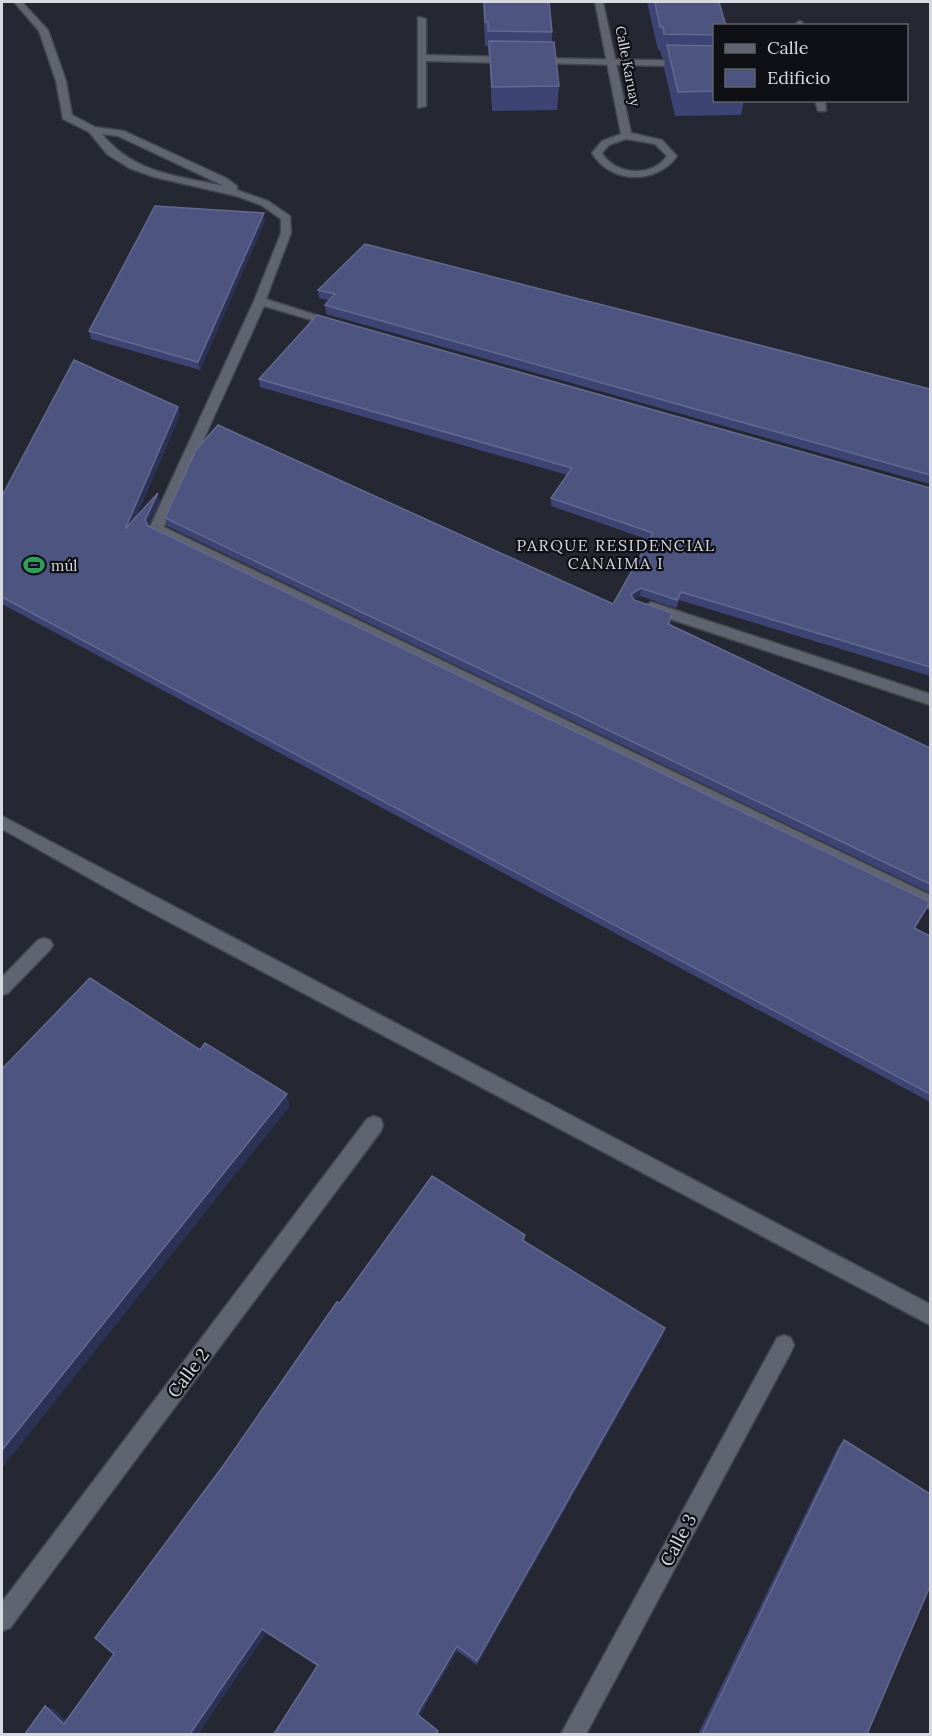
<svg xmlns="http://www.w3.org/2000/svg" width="932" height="1736" font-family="Lora,serif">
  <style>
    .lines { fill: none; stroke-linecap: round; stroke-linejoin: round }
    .service-casing { stroke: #43454d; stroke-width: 3 }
    .minor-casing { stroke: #43454d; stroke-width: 3 }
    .service { fill: #606370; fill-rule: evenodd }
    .minor { fill: #606370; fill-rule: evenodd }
    .wall { fill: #3d4474 }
    .shaded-wall { fill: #2c3255 }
    .building { fill: #4d5480; stroke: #63698f; stroke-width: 1.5 }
    .labels { text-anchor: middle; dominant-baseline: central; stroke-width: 4.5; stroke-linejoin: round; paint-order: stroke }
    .far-street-label { font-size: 14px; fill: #d8dae1; stroke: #0f1015 }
    .poi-label { font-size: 15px; fill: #d8dae1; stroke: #0f1015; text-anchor: start }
    .neighbourhood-label { font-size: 16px; letter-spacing: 1.5px; fill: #d8dae1; stroke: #0f1015 }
    .near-street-label { font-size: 18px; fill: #d8dae1; stroke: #0f1015 }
  </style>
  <rect width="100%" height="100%" fill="#252732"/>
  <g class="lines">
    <defs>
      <g id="service">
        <polygon points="418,17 426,19 426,55 510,57 515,60 510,63 426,61 426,106 418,108"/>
        <polygon points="799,21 802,22 804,26 794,26"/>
        <polygon points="532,58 714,61 714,67 535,63 532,62"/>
        <polygon points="815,100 825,100 826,111 818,111"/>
        <polygon points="44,938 50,940 53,945 50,950 8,993 2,995 2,977 38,940"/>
        <polygon points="374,1116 381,1119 383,1125 381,1131 10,1628 2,1631 2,1602 367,1119"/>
        <polygon points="784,1335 791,1338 794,1345 791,1352 586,1734 561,1734 777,1338"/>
      </g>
      <g id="minor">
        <path d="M 14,2 L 22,2 L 48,30 L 66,81 L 72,115 L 95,127 L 124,131 L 226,178 L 237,186 L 237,190 L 268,201 L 290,216 L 291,233 L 266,299 L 341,323 L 335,327 L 264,306 L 164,527 L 930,895 L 930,909 L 151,532 L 149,529 L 254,301 L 281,233 L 281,219 L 261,205 L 236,196 L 154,177 L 129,168 L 107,154 L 89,132 L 63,119 L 56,81 L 39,31 ZM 102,134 L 118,136 L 224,186 C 178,176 133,173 102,134 Z"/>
        <path d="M 595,2 L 603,2 L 631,133 L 662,140 L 677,156 C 657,185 610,184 592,153 L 602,141 L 621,134 ZM 626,139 L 655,144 L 667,156 C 652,178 615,175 602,153 L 609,145 Z"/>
        <polygon points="651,602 930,694 930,705 646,611 644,607"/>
        <polygon points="2,816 930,1304 930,1325 137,905 2,829"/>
      </g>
    </defs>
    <use href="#service" class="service-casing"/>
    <use href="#minor" class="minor-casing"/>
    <use href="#service" class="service"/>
    <use href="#minor" class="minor"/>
  </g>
  <g class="wall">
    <polygon points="483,2 549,2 552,32 552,42 559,86 557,110 492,111 489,54 488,54 488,46 485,46"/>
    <polygon points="647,2 719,2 714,26 714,100 744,100 741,115 675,116 664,68 665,58 662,58 660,50 658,50"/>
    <polygon points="265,221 200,370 91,339 89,331"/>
    <polygon points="318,290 930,389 930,484 326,314 325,305 330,301 319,298"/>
    <polygon points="259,379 930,488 930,676 679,600 676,608 640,596 634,599 671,621 670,625 930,748 930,893 167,526 165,518 613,604 649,540 551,506 551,498 567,475 260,387"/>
    <polygon points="180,415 136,517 160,501 148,526 926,910 915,929 930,936 930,1102 2,604 2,496"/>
    <polygon points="525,1235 525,1242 665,1328 662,1337 477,1665 457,1651 419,1716 439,1734 317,1666 266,1633 198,1734 25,1734 54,1709 66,1721 114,1654 223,1466 340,1303"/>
    <polygon points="844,1440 867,1734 698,1734 838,1447"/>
  </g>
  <g class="shaded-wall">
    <polygon points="264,213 265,221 200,370 198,362"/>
    <polygon points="178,407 180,415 127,537 125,529"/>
    <polygon points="158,493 160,501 147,528 145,520"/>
    <polygon points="641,588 640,596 630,602 631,594"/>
    <polygon points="287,1094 290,1106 2,1468 2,1450"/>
    <polygon points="665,1328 662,1337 477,1665 477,1661"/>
    <polygon points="262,1629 266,1633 198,1734 190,1734"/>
    <polygon points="457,1646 457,1651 418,1717 417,1714"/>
    <polygon points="45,1706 54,1709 72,1726 64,1724"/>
  </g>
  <g class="building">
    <polygon points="484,2 549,2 552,32 488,31 488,22 485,22"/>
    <polygon points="655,2 719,2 726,26 714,26 714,35 664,34 663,27 660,27"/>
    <polygon points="489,41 554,42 559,86 492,87"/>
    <polygon points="667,45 714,46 714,91 678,92"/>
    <polygon points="155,206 264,213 198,362 89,331"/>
    <polygon points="365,244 930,389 930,475 325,305 335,294 318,290"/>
    <polygon points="317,315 930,488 930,667 681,592 677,600 641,588 631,594 634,600 672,613 668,624 930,748 930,884 165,518 196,450 218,425 613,604 653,533 551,498 572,468 259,379"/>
    <polygon points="74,360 178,407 125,529 158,493 145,520 148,526 930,902 914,928 930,936 930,1094 2,597 2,496"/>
    <polygon points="90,978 200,1050 205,1043 287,1094 2,1450 2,1069"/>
    <polygon points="432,1176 525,1235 522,1240 665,1328 477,1661 457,1646 417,1714 438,1731 436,1734 274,1734 318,1665 262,1629 190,1734 25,1734 45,1706 64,1724 114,1654 95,1638 223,1466 337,1302 340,1303"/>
    <polygon points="844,1440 930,1494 930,1586 867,1734 702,1734"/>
  </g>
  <defs>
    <symbol id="stadium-bare" viewBox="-9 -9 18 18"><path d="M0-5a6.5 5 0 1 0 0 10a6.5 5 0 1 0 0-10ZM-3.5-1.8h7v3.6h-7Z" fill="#2e9e5b" stroke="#0f1015" stroke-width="2.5" paint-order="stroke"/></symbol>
  </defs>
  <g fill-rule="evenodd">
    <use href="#stadium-bare" x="19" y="550" width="30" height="30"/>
  </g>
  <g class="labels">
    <g class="far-street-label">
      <text transform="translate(628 66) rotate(79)">Calle Karuay</text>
    </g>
    <g class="poi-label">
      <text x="51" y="565">múl</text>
    </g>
    <g class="neighbourhood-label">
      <text x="616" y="545">PARQUE RESIDENCIAL<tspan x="616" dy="18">CANAIMA I</tspan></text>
    </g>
    <g class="near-street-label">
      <text transform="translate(188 1373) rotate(-53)">Calle 2</text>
      <text transform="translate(678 1540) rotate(-62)">Calle 3</text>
    </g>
  </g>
  <rect width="932" height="1736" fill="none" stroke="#d8dae1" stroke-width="6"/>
  <rect x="713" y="24" width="195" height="78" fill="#0f1015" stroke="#5f6167" stroke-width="1.5"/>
  <rect x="725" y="44" width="30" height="9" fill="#606370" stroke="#5f6167" stroke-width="1.5"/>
  <text x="767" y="54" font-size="18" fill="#d8dae1">Calle</text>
  <rect x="725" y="69" width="30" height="18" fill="#4d5480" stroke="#5f6167" stroke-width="1.5"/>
  <text x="767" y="84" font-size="18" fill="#d8dae1">Edificio</text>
</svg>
